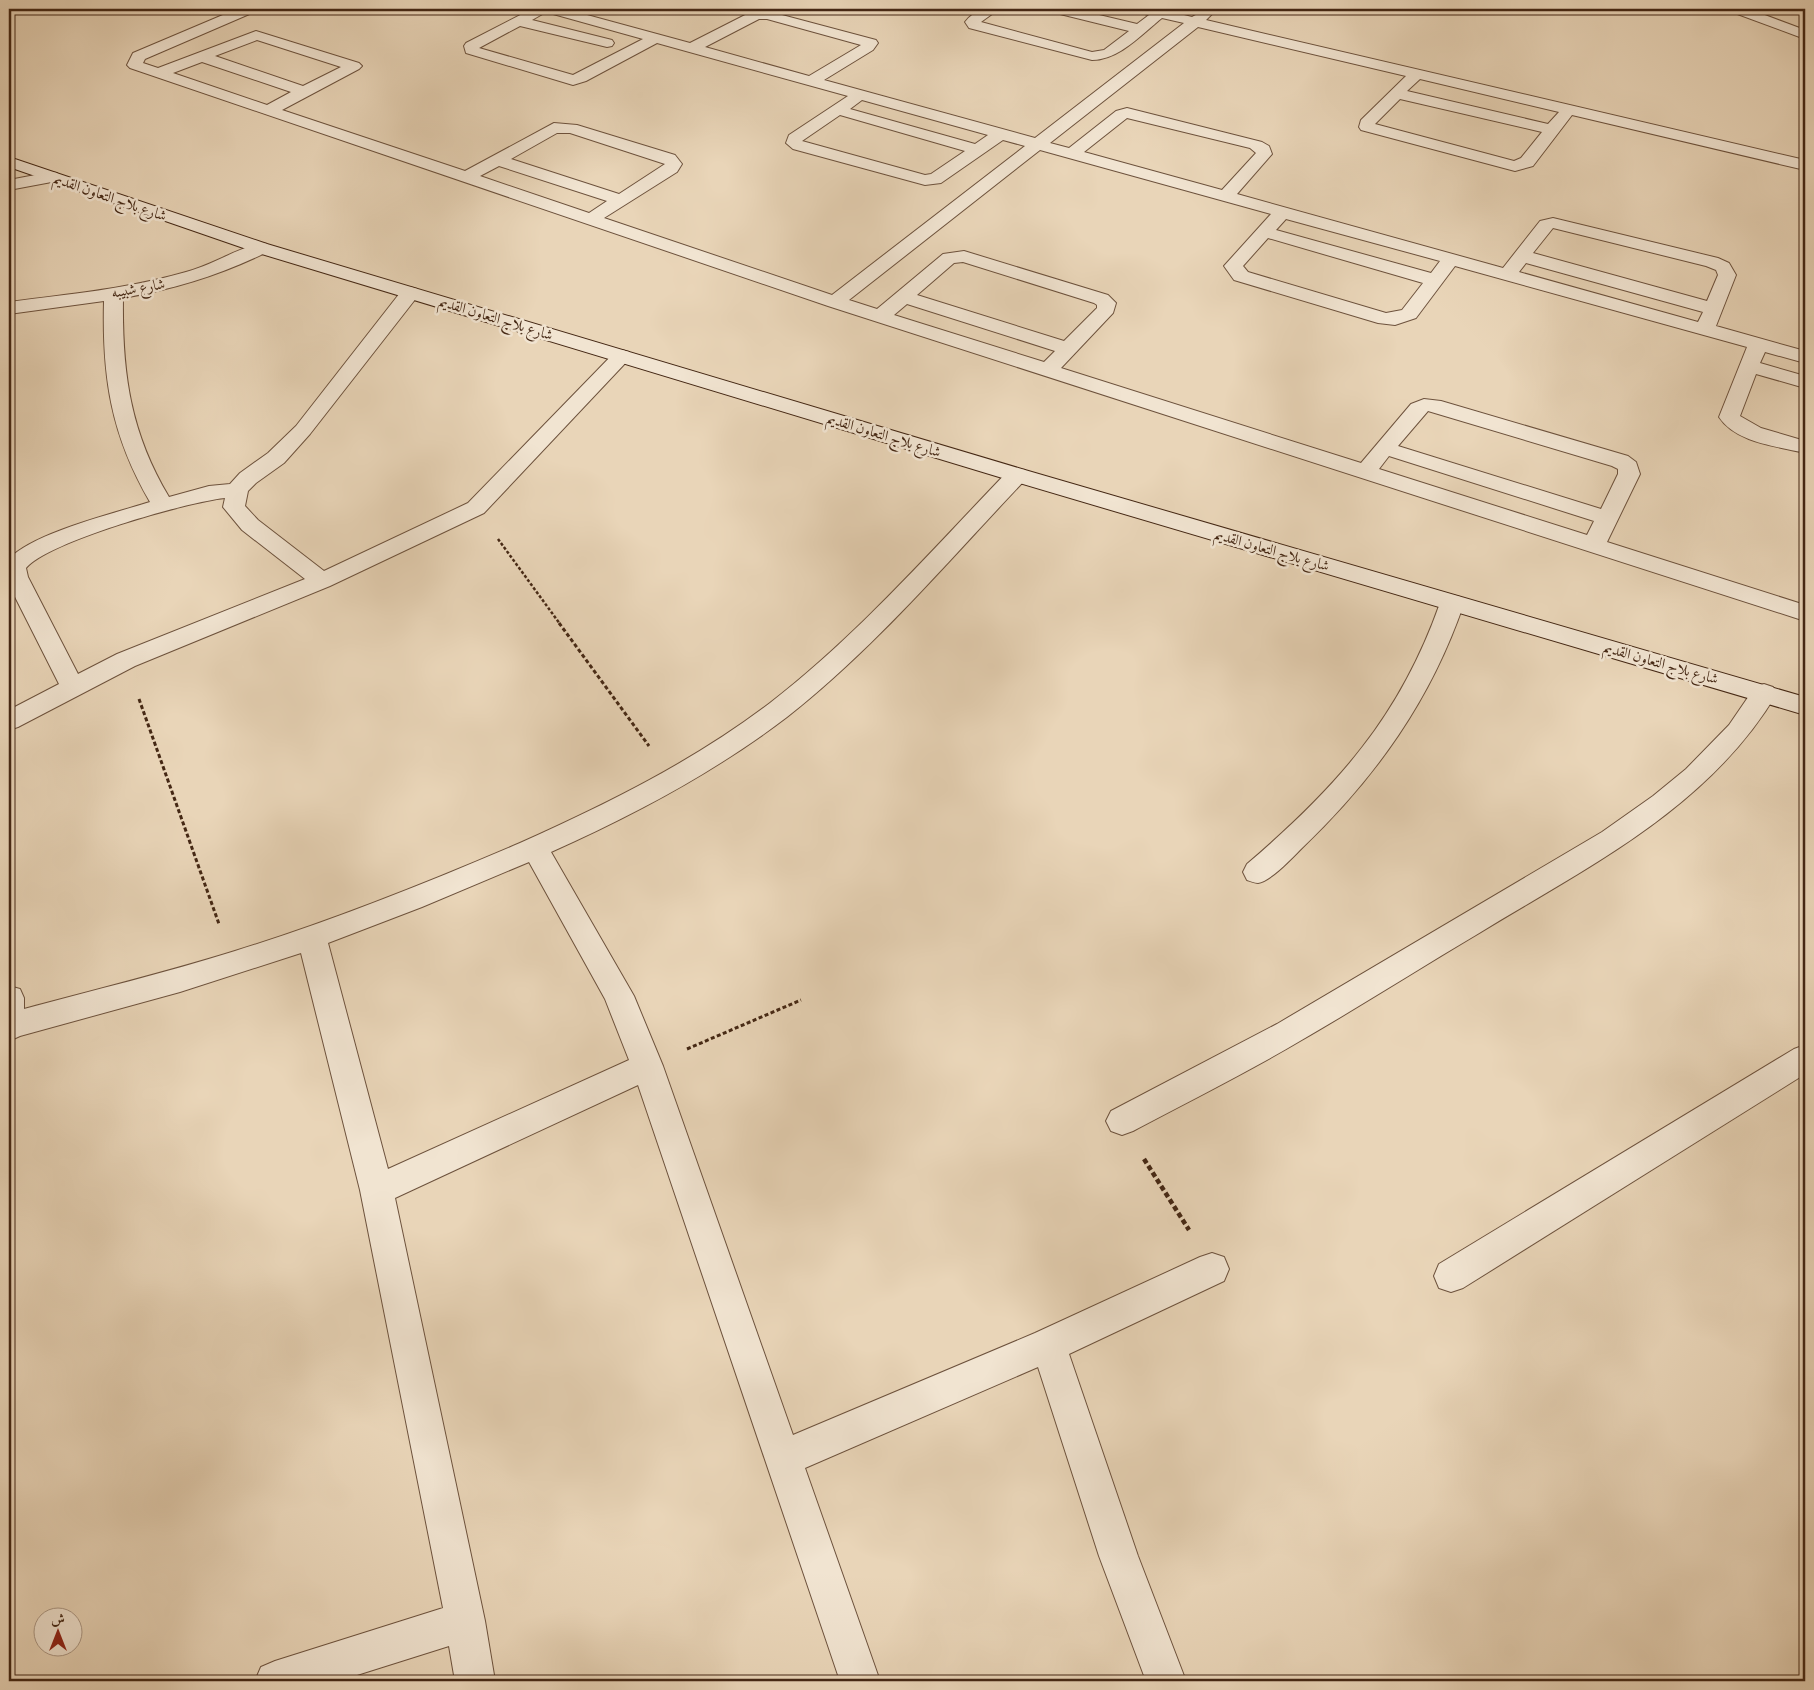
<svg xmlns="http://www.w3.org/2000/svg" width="1814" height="1690" font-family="Alegreya,Amiri,serif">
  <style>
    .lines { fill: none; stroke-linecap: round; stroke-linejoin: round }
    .street-casing { stroke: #6d523d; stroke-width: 2 }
    .secondary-casing { stroke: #442714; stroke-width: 2 }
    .path-far2 { stroke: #442714; stroke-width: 2.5; stroke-dasharray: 3 2; stroke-linecap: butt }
    .path-far1 { stroke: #442714; stroke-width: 3; stroke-dasharray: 4 2.5; stroke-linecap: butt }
    .path { stroke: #442714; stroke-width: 4.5; stroke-dasharray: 5 3; stroke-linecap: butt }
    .street { fill: #f1e4d1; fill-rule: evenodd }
    .secondary { fill: #f1e4d1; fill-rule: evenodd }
    .labels { text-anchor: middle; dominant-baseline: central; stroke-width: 5; stroke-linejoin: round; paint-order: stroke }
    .far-street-label { font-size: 15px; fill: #442714; stroke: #f1e4d1 }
  </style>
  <rect width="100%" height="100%" fill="#e9d5b8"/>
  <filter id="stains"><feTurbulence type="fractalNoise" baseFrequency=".004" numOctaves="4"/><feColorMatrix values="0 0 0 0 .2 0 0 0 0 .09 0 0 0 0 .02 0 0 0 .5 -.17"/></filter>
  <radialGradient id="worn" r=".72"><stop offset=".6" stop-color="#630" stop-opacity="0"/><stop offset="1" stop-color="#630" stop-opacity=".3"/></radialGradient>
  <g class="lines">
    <defs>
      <g id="street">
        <path d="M 237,9 L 256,9 L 254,12 L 145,59 L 143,63 L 158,68 L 256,31 L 359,63 L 362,66 L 359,69 L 282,110 L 465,171 L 554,123 L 577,125 L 675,155 L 682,164 L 677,172 L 604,218 L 832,295 L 1025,146 L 1003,140 L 941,183 L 925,185 L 793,149 L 786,143 L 789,135 L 848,96 L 657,43 L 586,81 L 573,85 L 466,53 L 464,46 L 466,43 L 532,9 L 565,9 L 690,43 L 751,12 L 767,11 L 876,40 L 878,43 L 873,50 L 824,80 L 1035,138 L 1184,23 L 1162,18 C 1142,34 1119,60 1092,60 L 969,28 L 965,22 C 974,10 985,9 999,9 L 981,22 L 1092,52 L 1104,50 L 1129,31 L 1052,12 L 1050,9 L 1074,9 L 1137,24 L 1149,15 L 1136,12 L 1134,9 L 1160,9 L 1192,17 L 1205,10 L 1210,11 L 1212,14 L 1206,20 L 1805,160 L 1805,170 L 1572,115 L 1533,166 L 1515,171 L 1361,130 L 1359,127 L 1361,120 L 1406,76 L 1198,27 L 1050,143 L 1069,148 L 1116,111 L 1127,108 L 1262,142 L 1269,146 L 1272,154 L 1237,194 L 1503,268 L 1540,221 L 1553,218 L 1718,258 L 1729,263 L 1736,275 L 1716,326 L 1805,351 L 1805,363 L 1765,352 L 1760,363 L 1805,376 L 1805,388 L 1756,374 L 1740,416 L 1761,428 L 1805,441 L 1805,453 C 1777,446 1736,443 1719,417 L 1747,347 L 1455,266 L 1416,318 L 1395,325 L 1378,323 L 1234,280 L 1224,266 L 1271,214 L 1040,150 L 849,300 L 877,309 L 943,254 L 964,251 L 1108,295 L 1116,303 L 1113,313 L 1061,368 L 1361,463 L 1411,404 L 1424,399 L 1441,401 L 1628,456 L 1636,462 L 1640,474 L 1607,542 L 1805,605 L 1805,621 L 828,306 L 130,68 L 127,65 L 133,53 ZM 546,12 L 643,39 L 573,75 L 479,48 L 520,26 L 607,47 L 612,46 L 614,43 L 612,40 L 532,20 ZM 759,19 L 767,19 L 861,45 L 809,76 L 705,47 ZM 257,40 L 341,67 L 303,86 L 215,56 ZM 202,62 L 291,92 L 267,105 L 173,73 ZM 1420,79 L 1559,112 L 1548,124 L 1407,91 ZM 1400,99 L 1542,132 L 1521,158 L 1514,161 L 1375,124 ZM 862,100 L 988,135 L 975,144 L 850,109 ZM 840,115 L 965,151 L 931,174 L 925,175 L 802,141 ZM 1127,118 L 1250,148 L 1256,153 L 1222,190 L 1084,152 ZM 557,133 L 570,133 L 665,164 L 619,194 L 511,159 ZM 499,166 L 607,201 L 589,213 L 480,176 ZM 1286,219 L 1440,261 L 1431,273 L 1276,230 ZM 1553,228 L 1706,266 L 1716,270 L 1718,275 L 1707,301 L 1533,253 ZM 1268,238 L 1423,283 L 1402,310 L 1386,313 L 1248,272 L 1243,266 ZM 963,262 L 1094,303 L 1097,305 L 1097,308 L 1064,341 L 917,295 L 954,263 ZM 1526,263 L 1703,312 L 1698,322 L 1519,272 ZM 907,304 L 1055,351 L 1044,362 L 894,315 ZM 1428,411 L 1612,466 L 1618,469 L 1618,474 L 1601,509 L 1398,446 ZM 1389,456 L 1594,521 L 1587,535 L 1379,469 Z"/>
        <polygon points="1730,9 1749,9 1805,30 1805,39 1732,12"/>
        <polygon points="51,172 57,173 59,177 57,181 9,190 9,180"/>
        <path d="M 261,243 L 267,244 L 270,248 L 267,252 C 221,275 174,289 123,298 C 122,372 130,432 169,497 L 209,486 L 230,484 L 240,473 L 268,453 L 296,426 L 403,289 L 410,287 L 417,289 L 419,293 L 417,297 L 310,434 L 284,463 L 256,483 L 248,491 L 245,506 L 258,520 L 324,571 L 468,503 L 615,352 L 622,350 L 629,352 L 632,356 L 484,513 L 330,586 L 135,666 L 18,727 L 9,730 L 9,710 L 59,684 L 9,585 L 9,559 C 33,533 115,513 150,502 C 111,435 102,377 104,301 L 9,314 L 9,302 C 69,294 128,289 186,272 C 212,265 236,249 261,243 ZM 225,498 L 223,507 L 242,530 L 305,579 L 117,654 L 78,674 L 28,577 L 26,568 C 50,541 187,502 225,498 Z"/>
        <path d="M 1017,469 L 1025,470 L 1028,475 L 1025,480 C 948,561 875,648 787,717 C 715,772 634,815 551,852 L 634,996 L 663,1066 L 793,1435 L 1035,1333 L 1200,1257 L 1212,1253 L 1224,1257 L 1229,1269 L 1224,1281 L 1069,1354 L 1138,1556 L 1186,1681 L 1146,1681 L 1099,1556 L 1038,1367 L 805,1468 L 880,1681 L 840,1681 L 638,1085 L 395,1198 L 485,1621 L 495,1681 L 455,1681 L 449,1646 L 338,1681 L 255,1681 L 261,1667 L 275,1661 L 443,1608 L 360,1190 L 301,953 L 180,992 L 20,1036 L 9,1041 L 9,986 L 20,989 L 24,998 L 24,1009 C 94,990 165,973 235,951 C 332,921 427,883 520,843 C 607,804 694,761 770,703 C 858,635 932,550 1009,470 ZM 529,862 L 605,999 L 629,1060 L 388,1169 L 328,943 L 422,907 Z"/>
        <path d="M 1452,595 L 1460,597 L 1464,603 C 1431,700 1376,777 1302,848 C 1293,857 1271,881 1258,883 C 1255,883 1250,881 1247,880 L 1243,872 L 1247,864 C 1337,787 1400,717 1440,603 L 1444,597 Z"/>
        <path d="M 1764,684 L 1773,687 L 1777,693 C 1708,809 1587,867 1476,935 C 1417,970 1359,1007 1300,1041 C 1246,1073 1189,1101 1133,1131 L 1122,1135 L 1111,1131 L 1106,1121 L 1111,1111 L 1277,1024 L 1602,832 L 1653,796 L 1686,769 L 1729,725 L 1755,687 Z"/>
        <polygon points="1805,1045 1805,1074 1463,1288 1451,1292 1439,1288 1434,1276 1439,1264 1794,1049"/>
      </g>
      <polygon id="secondary" points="9,157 267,244 1025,470 1805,697 1805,715 1009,480 255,252 9,167"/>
    </defs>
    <use href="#street" class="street-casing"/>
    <use href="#secondary" class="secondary-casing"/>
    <polyline class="path-far2" points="498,539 560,624"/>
    <g class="path-far1">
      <polyline points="559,623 649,746"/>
      <polyline points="139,699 219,924"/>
      <polyline points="687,1049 801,1000"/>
    </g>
    <polyline class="path" points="1144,1159 1189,1230"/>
    <use href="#street" class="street"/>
    <use href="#secondary" class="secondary"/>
  </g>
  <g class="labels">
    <g class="far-street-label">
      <text transform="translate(110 197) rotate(19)">شارع بلاج التعاون القديم</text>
      <text transform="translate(138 288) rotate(-10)">شارع شبيبه</text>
      <text transform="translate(496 318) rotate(17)">شارع بلاج التعاون القديم</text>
      <text transform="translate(884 435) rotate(17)">شارع بلاج التعاون القديم</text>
      <text transform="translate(1272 550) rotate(16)">شارع بلاج التعاون القديم</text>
      <text transform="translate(1661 663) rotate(16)">شارع بلاج التعاون القديم</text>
    </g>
  </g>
  <rect width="1814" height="1690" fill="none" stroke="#e9d5b8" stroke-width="30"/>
  <rect x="10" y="10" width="1794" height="1670" fill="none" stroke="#442714" stroke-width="2.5"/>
  <rect x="15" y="15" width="1784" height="1660" fill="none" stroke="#442714"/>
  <g transform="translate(58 1632)"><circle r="24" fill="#f1e4d1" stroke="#ac9885"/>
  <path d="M0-4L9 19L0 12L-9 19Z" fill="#8f2418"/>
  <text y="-8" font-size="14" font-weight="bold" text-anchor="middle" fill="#442714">ش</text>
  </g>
  <rect width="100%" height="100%" filter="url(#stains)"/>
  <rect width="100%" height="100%" fill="url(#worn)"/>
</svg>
